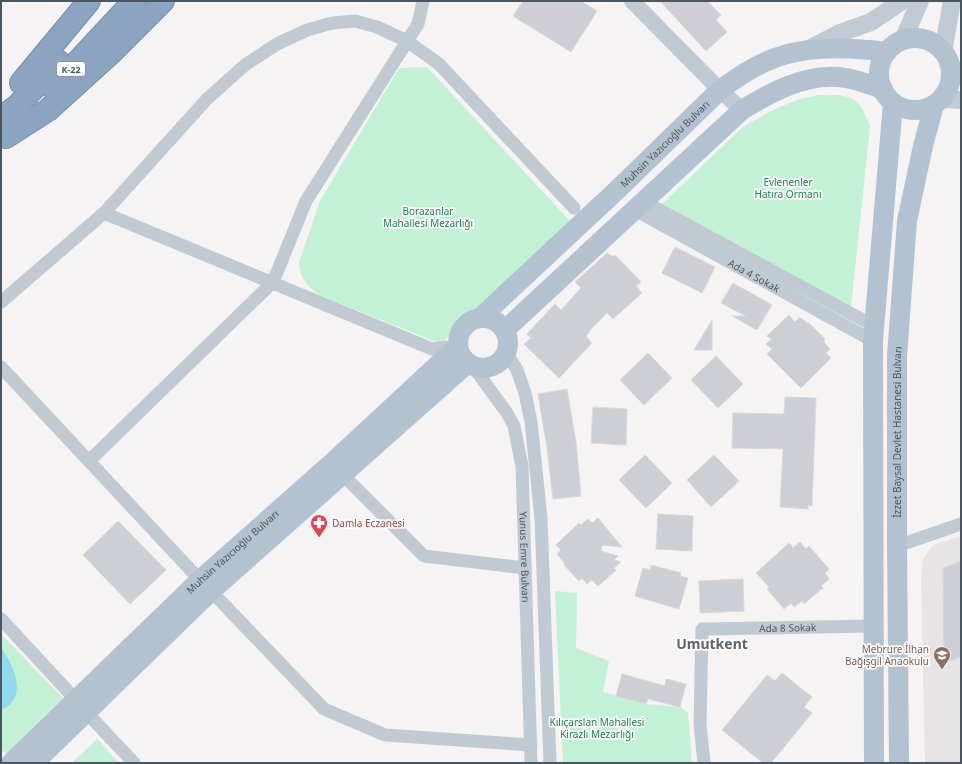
<svg xmlns="http://www.w3.org/2000/svg" width="962" height="764" font-family="'Noto Sans',sans-serif">
  <style>
    .education { fill: #e6e4e5 }
    .green { fill: #c3f1d5 }
    .water { fill: #90daee }
    .building { fill: #cdcfd5; stroke: #d7d9de }
    .lines { fill: none; stroke-linecap: round; stroke-linejoin: round }
    .motorway-casing { stroke: #7690ad; stroke-width: 24 }
    .minor { stroke: #c1cad2; stroke-width: 13 }
    .tertiary { stroke: #c1cad2; stroke-width: 16 }
    .secondary { stroke: #c1cbd6; stroke-width: 18 }
    .primary { stroke: #b3c2d1; stroke-width: 20 }
    .motorway { stroke: #8ba5c1; stroke-width: 22 }
    .labels { text-anchor: middle; dominant-baseline: central; stroke-width: 3.5; stroke-linejoin: round; paint-order: stroke }
    .shield { fill: #fff; stroke: #808990; stroke-width: 1 }
    .shield-label { font-size: 9px; font-weight: bold; fill: #4a5661 }
    .street-label { font-size: 10px; fill: #4a5661; stroke: #fff }
    .park-label { font-size: 10px; fill: #17864f; stroke: #fff }
    .health-label { font-size: 10px; fill: #be3a42; stroke: #fff; text-anchor: start }
    .education-label { font-size: 10px; fill: #785e54; stroke: #fff; text-anchor: end }
    .district-label { font-size: 14px; font-weight: bold; fill: #5f6368; stroke: #fff }
  </style>
  <rect width="100%" height="100%" fill="#f5f3f3"/>
  <polygon class="education" points="961,536 961,763 925,763 921,578 923,559 933,545"/>
  <g class="green">
    <path d="M 427,67 L 570,221 L 441,344 L 319,295 C 307,285 300,279 299,262 L 320,201 L 399,68 Z"/>
    <path d="M 818,95 C 851,95 859,94 870,127 L 851,307 L 662,204 L 744,126 L 775,109 L 797,100 Z"/>
    <polygon points="555,591 577,593 576,648 609,661 603,692 646,704 680,707 688,713 692,763 563,763"/>
    <polygon points="1,634 63,698 6,754 1,749"/>
    <polygon points="97,739 119,763 72,763"/>
  </g>
  <path class="water" d="M 1,648 C 14,665 29,699 1,710 Z"/>
  <g class="building">
    <polygon points="523,1 581,1 597,11 571,52 513,16"/>
    <polygon points="660,1 707,1 721,15 716,20 727,32 706,51"/>
    <polygon points="675,247 715,267 702,293 662,273"/>
    <polygon points="607,253 613,257 615,255 641,282 636,286 642,293 613,319 607,313 589,331 590,331 586,336 592,343 559,378 524,344 531,338 527,334 555,304 561,310 581,288 575,282"/>
    <polygon points="733,283 772,305 757,330 732,316 746,316 721,303"/>
    <polygon points="789,315 795,322 800,317 807,323 809,323 825,339 824,342 830,349 826,353 831,358 801,388 767,354 772,349 766,344 772,339 767,336"/>
    <polygon points="712,320 712,350 694,350"/>
    <polygon points="648,353 672,378 644,405 620,380"/>
    <polygon points="716,356 743,384 718,408 691,380"/>
    <polygon points="567,389 576,442 581,496 553,499 547,448 538,394"/>
    <polygon points="785,397 816,398 812,506 808,505 808,509 780,507 783,449 732,448 733,413 784,414"/>
    <polygon points="593,407 627,409 626,445 591,443"/>
    <polygon points="645,455 672,483 646,508 619,480"/>
    <polygon points="714,455 739,481 711,507 687,480"/>
    <polygon points="658,514 693,516 692,551 656,549"/>
    <polygon points="598,518 622,547 602,545 601,551 618,556 614,560 621,562 614,568 616,570 598,586 592,580 587,584 582,578 579,581 564,565 565,564 557,554 561,550 556,545 579,523 581,525 588,519 592,523"/>
    <polygon points="118,521 166,570 130,604 83,555"/>
    <polygon points="800,542 806,549 809,546 829,569 825,573 829,579 821,586 823,588 804,604 802,601 794,607 791,603 784,609 767,589 769,587 756,573 789,543 793,548"/>
    <polygon points="961,561 961,657 944,662 943,568"/>
    <polygon points="651,565 681,573 680,576 688,578 679,609 635,596 643,568 650,570"/>
    <polygon points="743,579 744,611 700,613 699,581"/>
    <polygon points="782,673 812,697 804,707 812,713 771,763 763,763 722,730 767,675 775,681"/>
    <polygon points="622,674 665,686 666,679 686,684 680,707 648,699 646,704 616,696"/>
  </g>
  <g class="lines">
    <defs>
      <g id="motorway">
        <polyline points="21,83 89,1"/>
        <polyline points="53,88 134,1"/>
        <polyline points="1,118 18,105 59,62"/>
        <polyline points="6,137 48,110 113,51 163,1"/>
      </g>
    </defs>
    <use href="#motorway" class="motorway-casing"/>
    <g class="minor">
      <polyline points="645,202 874,326"/>
      <path id="s1" d="M 635,210 L 873,341"/>
      <polyline points="104,213 207,99 245,65 277,44 307,30 332,23 355,21 377,27 407,41 439,64 574,208"/>
      <polyline points="1,302 104,213 432,349 458,346"/>
      <polyline points="506,352 517,370 525,393 531,422 541,518 550,763"/>
      <path id="s2" d="M 472,365 L 507,413 L 514,426 L 522,466 L 531,763"/>
      <polyline points="1,367 200,580"/>
      <polyline points="89,461 273,282 306,201 418,24 423,1"/>
      <polyline points="342,474 424,556 525,568"/>
      <polyline points="897,546 961,524"/>
      <polyline points="211,591 324,709 385,735 531,745"/>
      <polyline points="1,619 76,700"/>
      <polyline points="86,712 134,763"/>
      <path id="s3" d="M 704,763 L 700,724 L 702,629 L 873,626"/>
    </g>
    <polyline class="tertiary" points="632,1 720,90 742,110"/>
    <g class="secondary">
      <polyline points="903,40 920,1"/>
      <polyline points="809,49 840,33 871,22 902,1"/>
      <polyline points="943,52 952,1"/>
      <polyline points="951,67 961,73"/>
      <polyline points="942,99 961,100"/>
    </g>
    <g class="primary">
      <circle cx="915" cy="74" r="36"/>
      <path id="s4" d="M 480,318 L 616,191 L 720,90 C 736,78 752,67 770,60 C 805,45 850,47 887,52"/>
      <circle cx="483" cy="343" r="25"/>
      <path d="M 505,330 L 742,110 C 770,93 804,74 838,77 C 853,78 868,84 883,89"/>
      <path id="s5" d="M 11,763 L 200,580 L 333,462 L 458,346"/>
      <polyline points="34,763 211,591 468,363"/>
      <polyline points="874,763 873,341 893,103"/>
      <path id="s6" d="M 899,763 L 897,546 L 897,356 L 907,221 L 923,146 L 934,105"/>
    </g>
    <use href="#motorway" class="motorway"/>
  </g>
  <defs>
    <symbol id="pharmacy-pin" viewBox="-11 -11 22 30"><path d="M0 17L-7.5 6A9.5 9.5 0 1 1 7.5 6Z" fill="#e0444e" stroke="#fff"/><path d="M-2-6h4v4h4v4h-4v4h-4v-4h-4v-4h4Z" fill="#fff"/></symbol>
    <symbol id="school-pin" viewBox="-11 -11 22 30"><path d="M0 17L-7.5 6A9.5 9.5 0 1 1 7.5 6Z" fill="#8d6e63" stroke="#fff"/><path d="M0-5L7-2L0 1L-7-2ZM-4 1L0 2.5L4 1V4Q0 6-4 4Z" fill="#fff"/></symbol>
  </defs>
  <g fill-rule="evenodd">
    <use href="#pharmacy-pin" x="309" y="513" width="20" height="27"/>
    <use href="#school-pin" x="932" y="645" width="20" height="27"/>
  </g>
  <g class="labels">
    <rect class="shield" x="57" y="62" width="28" height="14" rx="3"/>
    <g class="shield-label">
      <text x="71" y="69">K-22</text>
    </g>
    <g class="street-label">
      <text stroke="none"><textPath href="#s4" startOffset="254">Muhsin Yazıcıoğlu Bulvarı</textPath></text>
      <text stroke="none"><textPath href="#s1" startOffset="136">Ada 4 Sokak</textPath></text>
      <text stroke="none"><textPath href="#s6" startOffset="331">İzzet Baysal Devlet Hastanesi Bulvarı</textPath></text>
      <text stroke="none"><textPath href="#s5" startOffset="306">Muhsin Yazıcıoğlu Bulvarı</textPath></text>
      <text stroke="none"><textPath href="#s2" startOffset="206">Yunus Emre Bulvarı</textPath></text>
      <text stroke="none"><textPath href="#s3" startOffset="220">Ada 8 Sokak</textPath></text>
    </g>
    <g class="park-label">
      <text x="788" y="182">Evlenenler<tspan x="788" dy="12">Hatıra Ormanı</tspan></text>
      <text x="428" y="211">Borazanlar<tspan x="428" dy="12">Mahallesi Mezarlığı</tspan></text>
      <text x="597" y="722">Kılıçarslan Mahallesi<tspan x="597" dy="12">Kirazlı Mezarlığı</tspan></text>
    </g>
    <g class="health-label">
      <text x="332" y="523">Damla Eczanesi</text>
    </g>
    <g class="education-label">
      <text x="929" y="649">Mebrure İlhan<tspan x="929" dy="12">Bağışgil Anaokulu</tspan></text>
    </g>
    <g class="district-label">
      <text x="712" y="643">Umutkent</text>
    </g>
  </g>
  <rect width="962" height="764" fill="none" stroke="#4a5661" stroke-width="4"/>
</svg>
